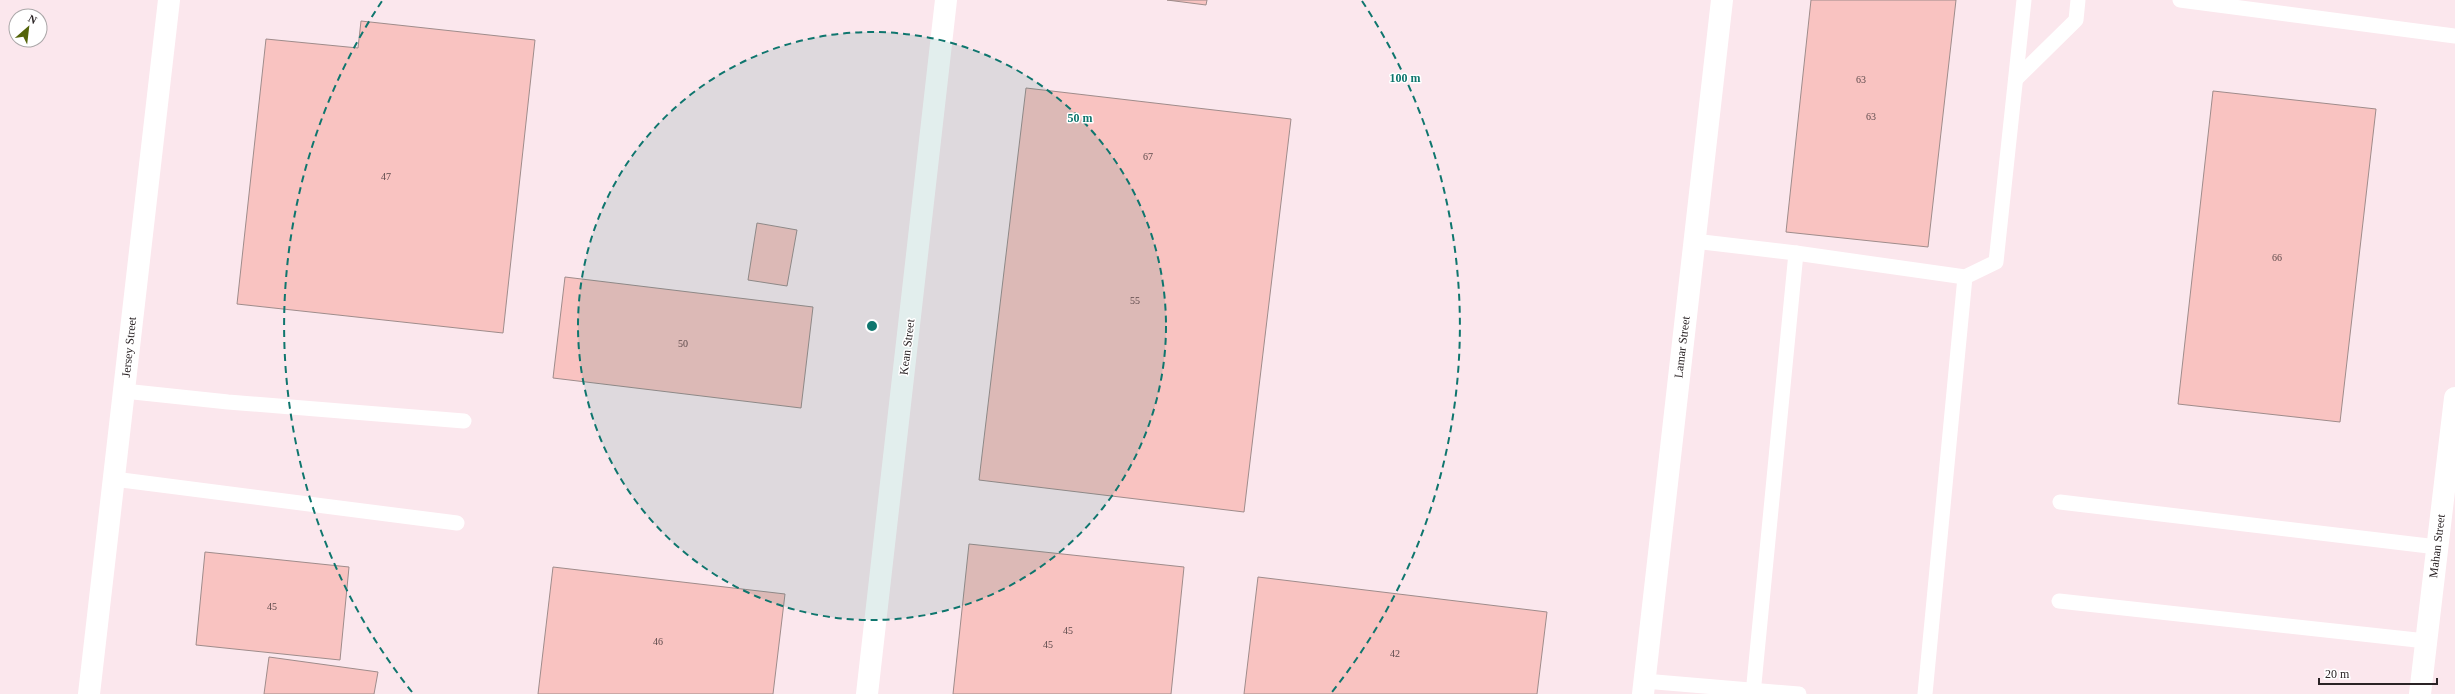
<svg xmlns="http://www.w3.org/2000/svg" width="2455" height="694" font-family="Georgia,serif">
  <style>
    .building { fill: #f9c3c1; stroke: #9f8c8b }
    .lines { fill: none; stroke-linecap: round; stroke-linejoin: round }
    .service { stroke: #fff; stroke-width: 15 }
    .minor { stroke: #fff; stroke-width: 22 }
    .ring { fill: none; stroke: #0f766e; stroke-width: 2; stroke-dasharray: 7 5 }
    .labels { text-anchor: middle; dominant-baseline: central; stroke-width: 3; stroke-linejoin: round; paint-order: stroke }
    .number-label { font-size: 10px; fill: #5e4b4c }
    .street-label { font-size: 12px; fill: #2a2325; stroke: #fff }
    .centre { fill: #0f766e; stroke: #fff; stroke-width: 2 }
    .ring-label { font-size: 12px; text-anchor: middle; font-weight: bold; fill: #0f766e; stroke: #fff; stroke-width: 3; stroke-linejoin: round; paint-order: stroke }
  </style>
  <rect width="100%" height="100%" fill="#fbe7ed"/>
  <g class="building">
    <polygon points="1167,0 1207,0 1206,5"/>
    <polygon points="1811,0 1956,0 1928,247 1786,232"/>
    <polygon points="361,21 535,40 503,333 237,304 266,39 358,48"/>
    <polygon points="1026,88 1291,119 1244,512 979,480"/>
    <polygon points="2213,91 2376,109 2340,422 2178,404"/>
    <polygon points="757,223 797,230 787,286 748,280"/>
    <polygon points="565,277 813,307 801,408 553,378"/>
    <polygon points="969,544 1184,567 1171,694 953,694"/>
    <polygon points="205,552 349,567 340,660 196,645"/>
    <polygon points="553,567 785,594 773,694 538,694"/>
    <polygon points="1258,577 1547,612 1537,694 1244,694"/>
    <polygon points="269,657 378,672 374,694 264,694"/>
  </g>
  <g class="lines">
    <g class="service">
      <polyline points="2180,0 2455,36"/>
      <polyline points="2016,79 2076,20 2078,0"/>
      <polyline points="1694,241 1796,253 1753,694"/>
      <polyline points="1796,253 1965,277 1996,262 2024,0"/>
      <polyline points="124,391 228,402 464,421"/>
      <polyline points="114,479 457,523"/>
      <polyline points="2060,502 2437,547"/>
      <polyline points="2059,601 2426,641"/>
      <polyline points="1644,681 1799,694"/>
      <polyline points="1925,694 1965,277"/>
    </g>
    <g class="minor">
      <polyline points="89,694 169,0"/>
      <polyline points="867,694 946,0"/>
      <polyline points="1643,694 1722,0"/>
      <polyline points="2420,694 2455,398"/>
    </g>
  </g>
  <circle cx="872" cy="326" r="294" fill="#0f766e" fill-opacity=".12"/>
  <g class="ring">
    <circle cx="872" cy="326" r="294"/>
    <path d="M412 692A588 588 0 0 1 382 1M1362 1A588 588 0 0 1 1332 692"/>
  </g>
  <g class="labels">
    <g class="number-label">
      <text x="1861" y="79">63</text>
      <text x="1871" y="116">63</text>
      <text x="1148" y="156">67</text>
      <text x="386" y="176">47</text>
      <text x="2277" y="257">66</text>
      <text x="1135" y="300">55</text>
      <text x="683" y="343">50</text>
      <text x="272" y="606">45</text>
      <text x="1068" y="630">45</text>
      <text x="658" y="641">46</text>
      <text x="1048" y="644">45</text>
      <text x="1395" y="653">42</text>
    </g>
    <g class="street-label">
      <text transform="translate(129 347) rotate(-84)">Jersey Street</text>
      <text transform="translate(907 347) rotate(-83)">Kean Street</text>
      <text transform="translate(1682 347) rotate(-83)">Lamar Street</text>
      <text transform="translate(2437 546) rotate(-83)">Mahan Street</text>
    </g>
  </g>
  <circle cx="872" cy="326" r="6" class="centre"/>
  <g class="ring-label">
    <text x="1405" y="82">100 m</text>
    <text x="1080" y="122">50 m</text>
  </g>
  <g transform="translate(28 28) rotate(28)"><circle r="19" fill="#ffffff" stroke="#aaa7a8"/>
  <path d="M0-3L7 15L0 10L-7 15Z" fill="#54640a"/>
  <text y="-6" font-size="11" font-weight="bold" text-anchor="middle" fill="#2a2325">N</text>
  </g>
  <path d="M2319 678v6h118v-6" fill="none" stroke="#2a2325" stroke-width="2"/>
  <text x="2325" y="678" font-size="12" fill="#2a2325" stroke="#ffffff" stroke-width="3" paint-order="stroke">20 m</text>
</svg>
